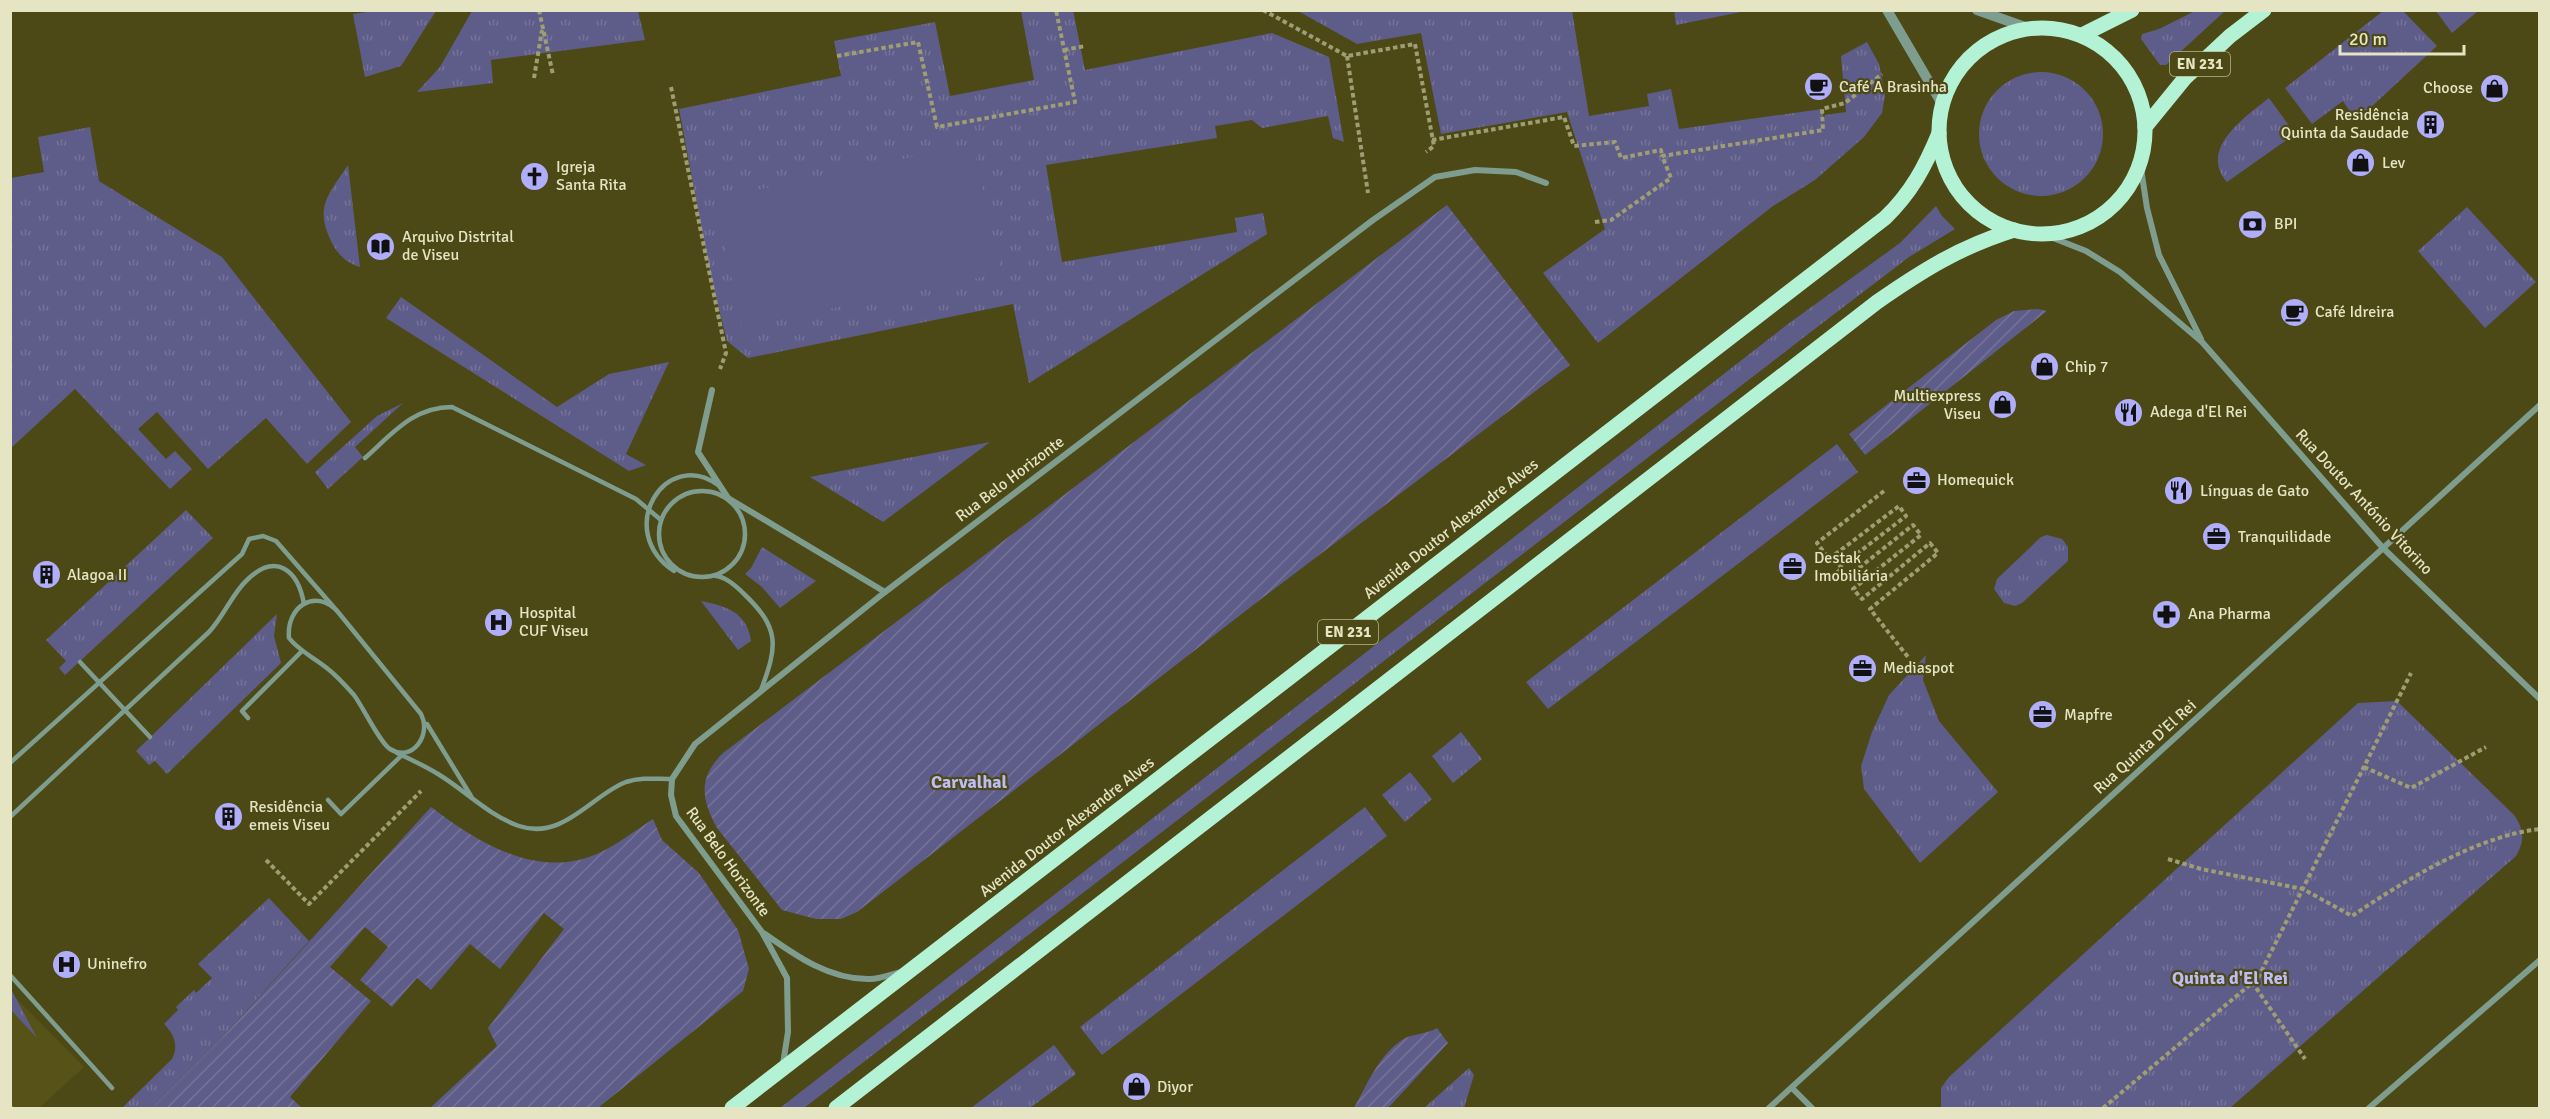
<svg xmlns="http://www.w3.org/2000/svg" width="2550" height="1119" font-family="Signika,sans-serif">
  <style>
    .built { fill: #565218 }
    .grass { fill: url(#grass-tufts) }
    .garden { fill: url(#garden-furrows) }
    .pitch { fill: #5e5c89 }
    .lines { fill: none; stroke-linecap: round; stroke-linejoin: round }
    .path { stroke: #9f9d74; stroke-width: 4; stroke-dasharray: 4.5 3; stroke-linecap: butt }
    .service { stroke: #7f9d8f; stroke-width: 4.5 }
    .minor { stroke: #7f9d8f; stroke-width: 6 }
    .tertiary { stroke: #7f9d8f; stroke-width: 10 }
    .primary { stroke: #b4f2d6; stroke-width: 15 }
    .labels { text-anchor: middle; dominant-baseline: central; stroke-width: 4.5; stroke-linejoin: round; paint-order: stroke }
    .shield { fill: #4c4917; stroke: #b7b68f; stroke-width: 1.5 }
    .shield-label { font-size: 15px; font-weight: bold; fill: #e5e4c3 }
    .poi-label { font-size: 16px; fill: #e5e4c3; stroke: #4c4917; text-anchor: start }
    .street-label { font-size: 16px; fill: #e5e4c3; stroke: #4c4917 }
    .neighbourhood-label { font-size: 18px; font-weight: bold; fill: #bdbcf5; stroke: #4c4917 }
  </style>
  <defs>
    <pattern id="grass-tufts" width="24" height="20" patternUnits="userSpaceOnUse" patternTransform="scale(1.5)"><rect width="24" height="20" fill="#5e5c89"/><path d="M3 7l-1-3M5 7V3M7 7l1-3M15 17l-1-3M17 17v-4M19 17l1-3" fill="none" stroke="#757398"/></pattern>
    <pattern id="garden-furrows" width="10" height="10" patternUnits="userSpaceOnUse" patternTransform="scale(1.5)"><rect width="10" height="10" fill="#5e5c89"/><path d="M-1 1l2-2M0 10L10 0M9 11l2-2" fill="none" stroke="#757398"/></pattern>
  </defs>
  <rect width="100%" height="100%" fill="#4c4917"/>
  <polygon class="built" points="10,992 84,1067 39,1108 11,1108"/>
  <g class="grass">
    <polygon points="1073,10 1085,70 1272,33 1329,57 1344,142 1333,138 1328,116 1262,128 1252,120 1215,126 1217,138 1046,165 1062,262 1237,232 1235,218 1263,213 1267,234 1029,383 1013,304 748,358 727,341 710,273 679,109 841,76 834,41 935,22 950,96 1034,80 1021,11"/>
    <polygon points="1674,10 1746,10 1746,11 1676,25"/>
    <polygon points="374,11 436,11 401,66 365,77 353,14"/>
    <polygon points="472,11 638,11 645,40 491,60 493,83 417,92 440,67"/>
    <polygon points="1298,11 1572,11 1589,116 1649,106 1647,94 1671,89 1679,129 1822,109 1824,122 1825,115 1846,112 1841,56 1867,42 1879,64 1885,95 1882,113 1864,137 1815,180 1773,206 1598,343 1543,273 1605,229 1567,112 1441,134 1421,33 1357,44"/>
    <polygon points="2195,11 2225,11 2166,65 2160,65 2141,39 2142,34 2159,29"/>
    <polygon points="2383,11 2403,11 2437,46 2356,121 2343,101 2312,124 2285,88"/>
    <polygon points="2436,11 2478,11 2452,33"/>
    <circle cx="2041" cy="134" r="62"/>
    <path d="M 2269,98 L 2295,134 L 2227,182 C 2198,149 2245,117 2269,98 Z"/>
    <polygon points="90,127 99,181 222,257 351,422 307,464 266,418 208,469 157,412 138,429 166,459 175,451 192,469 170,489 75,389 11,448 11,178 44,172 38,137"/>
    <path d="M 348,165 L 360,267 C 347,263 339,256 332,243 C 314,208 328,195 348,165 Z"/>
    <polygon points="1936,206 1942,216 1955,229 1909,257 1799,341 804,1108 780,1108 1788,324 1900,243"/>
    <polygon points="2467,207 2536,282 2485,328 2418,251"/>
    <polygon points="401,297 557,407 609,374 669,362 626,454 646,465 629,471 386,318"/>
    <polygon points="403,403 355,447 363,457 328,489 315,472 377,416"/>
    <polygon points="990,442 883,522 810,477"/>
    <polygon points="1837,444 1858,472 1548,709 1526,682"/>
    <polygon points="186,510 213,538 65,675 59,668 66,661 46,640"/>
    <polygon points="2047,535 2062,539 2068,547 2068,561 2022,603 2015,606 2004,603 1994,589 1997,579 2041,537"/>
    <polygon points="762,547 816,581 780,608 762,587 745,574 751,568"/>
    <path d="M 701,601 C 726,606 747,612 751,641 L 738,650 Z"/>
    <polygon points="277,614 274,636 281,663 167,774 155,761 149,765 136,751"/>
    <polygon points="1926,655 1923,680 1939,721 1998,792 1920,863 1864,789 1861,766 1872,732 1889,695"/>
    <path d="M 2397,701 L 2514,815 C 2524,829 2525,841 2516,856 L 2230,1108 L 1941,1108 L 1941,1088 L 1949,1077 L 2358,703 Z"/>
    <polygon points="1461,732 1482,759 1453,783 1432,756"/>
    <polygon points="1410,772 1432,799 1405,822 1382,795"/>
    <polygon points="1365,807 1387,836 1102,1055 1080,1027"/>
    <path d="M 269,898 L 309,941 L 221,1039 L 152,1108 L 122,1108 L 172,1059 C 179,1046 174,1034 164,1024 L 178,1010 L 176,1007 L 194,990 L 196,993 L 212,978 L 198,964 Z"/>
    <polygon points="10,987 37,1038 11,1010"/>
    <polygon points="1054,1045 1076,1074 1030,1108 971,1108"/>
    <polygon points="1469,1068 1474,1075 1464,1108 1424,1108"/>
  </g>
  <g class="garden">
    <path d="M 1447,205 L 1570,365 L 1261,599 L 857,912 L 841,919 L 816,919 L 782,910 L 717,828 C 701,798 698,778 723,753 Z"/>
    <polygon points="2038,309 2047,311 1865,455 1849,434 1996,320 2014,311"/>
    <path d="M 431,807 C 477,842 539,881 599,853 C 618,844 636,830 653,819 L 662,840 L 699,873 L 738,930 L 749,969 L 743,991 L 598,1108 L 430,1108 L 497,1046 L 488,1028 L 564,929 L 544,913 L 500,969 L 470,944 L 431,990 L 417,978 L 392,1007 L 360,980 L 388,947 L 365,927 L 330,967 L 371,1001 L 290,1097 L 302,1108 L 152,1108 L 221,1039 Z"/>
    <path d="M 1437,1028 L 1448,1043 L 1390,1106 L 1387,1108 L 1354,1108 C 1367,1085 1378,1056 1402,1040 C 1412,1033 1426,1035 1437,1028 Z"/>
  </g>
  <polygon class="pitch" points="973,144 1001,273 742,327 715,199"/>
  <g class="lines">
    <g class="path">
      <polyline points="539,10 553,75"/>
      <polyline points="1263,10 1347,56 1415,44 1434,146 1426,152"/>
      <polyline points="1064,50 1085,46"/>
      <polyline points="837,56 918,42 937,127 1075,102 1056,10"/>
      <polyline points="1347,56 1368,193"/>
      <polyline points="534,78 542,30"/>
      <polyline points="671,87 726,353 720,369"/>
      <polyline points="1432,140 1564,117 1574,146 1615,142 1621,158 1661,150 1662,156"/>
      <polyline points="1595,222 1611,220 1671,178 1662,156 1823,130 1822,109 1845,103 1882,74"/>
      <polyline points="1884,491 1817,543 1829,559 1899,506 1906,516 1837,569 1845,579 1913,525 1921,535 1853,589 1862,599 1930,543 1938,553 1870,609 1908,657"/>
      <polyline points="2364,767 2411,788 2486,747"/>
      <path d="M 2168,859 L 2201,869 L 2303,889 L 2352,916 C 2404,881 2476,836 2540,829"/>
      <polyline points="266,860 309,904 421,791"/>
      <polyline points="2252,982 2305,1059"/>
      <polyline points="2103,1108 2258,978 2411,673"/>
    </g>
    <g class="service">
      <path d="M 365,458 C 392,434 413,407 452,407 L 636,499 L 661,520"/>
      <circle cx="702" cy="534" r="43"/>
      <path d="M 674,571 C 613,530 666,447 718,485"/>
      <path d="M 716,576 C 726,577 736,586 743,593 C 780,628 778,645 761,690"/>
      <polyline points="80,662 150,737"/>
      <polyline points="248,718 242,711 302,651"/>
      <polyline points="427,724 471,796"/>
      <path d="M 397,753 C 410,759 425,766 438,774 C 466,791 488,815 519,826 C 563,841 593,794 626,782 C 641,777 656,779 672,779"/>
      <path d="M 10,763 L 242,554 L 249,539 L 263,536 L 276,541 L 338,612 L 421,714 C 432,735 412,763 390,749 C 380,743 363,707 354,695 C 346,686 337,676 328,669 C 315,658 299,651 289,638 C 286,607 315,587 338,612"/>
      <polyline points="328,800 341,814 402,755"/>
      <path d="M 10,817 L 209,632 C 224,616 232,594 247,580 C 276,552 298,570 304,604"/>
      <polyline points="10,975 112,1088"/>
      <polyline points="10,1108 11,1108"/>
    </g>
    <g class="minor">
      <polyline points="2140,162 2147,208 2159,255 2201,339"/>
      <polyline points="2043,234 2086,251 2120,272 2202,342 2383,548 2540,699"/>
      <polyline points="712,390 698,452 728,498 885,592"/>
      <path d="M 765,934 C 796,956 830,980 870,979 C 880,979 892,974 902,972"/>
      <polyline points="783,1064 788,1032 787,978 762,932 676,816 671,795 672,779 695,744 885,592 1373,220 1435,177 1475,170 1516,172 1546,183"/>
      <polyline points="1792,1088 1812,1108"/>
      <polyline points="1769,1108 2540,405"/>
      <polyline points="2369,1108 2540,960"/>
    </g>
    <g class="tertiary">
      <polyline points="1887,10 1942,104"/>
      <polyline points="1977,10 2028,28"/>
    </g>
    <g class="primary">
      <circle cx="2042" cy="131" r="103"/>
      <polyline points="2082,35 2132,10"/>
      <polyline points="2145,127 2185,78 2230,36 2264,10"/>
      <path d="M 732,1108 L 1885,218 C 1911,193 1925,167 1939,133"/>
      <path d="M 836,1108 L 1877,302 C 1923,270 1960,247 2014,230"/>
    </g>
  </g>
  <defs>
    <symbol id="cafe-disc" viewBox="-11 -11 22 22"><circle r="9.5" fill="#b0aefa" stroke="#4c4917"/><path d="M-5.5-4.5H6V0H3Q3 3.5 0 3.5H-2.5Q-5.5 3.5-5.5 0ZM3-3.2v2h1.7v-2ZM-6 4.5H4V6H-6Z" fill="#111"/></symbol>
    <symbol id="shop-disc" viewBox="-11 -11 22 22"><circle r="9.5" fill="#b0aefa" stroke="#4c4917"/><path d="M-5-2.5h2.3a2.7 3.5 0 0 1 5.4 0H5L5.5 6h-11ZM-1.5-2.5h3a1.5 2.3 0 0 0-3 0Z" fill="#111"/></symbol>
    <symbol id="building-disc" viewBox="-11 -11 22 22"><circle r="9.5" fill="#b0aefa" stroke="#4c4917"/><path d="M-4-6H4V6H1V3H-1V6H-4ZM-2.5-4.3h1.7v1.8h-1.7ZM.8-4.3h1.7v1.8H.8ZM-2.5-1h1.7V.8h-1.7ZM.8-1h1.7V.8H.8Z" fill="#111"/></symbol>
    <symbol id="church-disc" viewBox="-11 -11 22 22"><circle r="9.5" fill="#b0aefa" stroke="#4c4917"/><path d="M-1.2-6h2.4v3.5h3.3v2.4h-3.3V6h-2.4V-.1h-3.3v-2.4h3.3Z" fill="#111"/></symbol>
    <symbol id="bank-disc" viewBox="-11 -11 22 22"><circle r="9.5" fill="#b0aefa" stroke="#4c4917"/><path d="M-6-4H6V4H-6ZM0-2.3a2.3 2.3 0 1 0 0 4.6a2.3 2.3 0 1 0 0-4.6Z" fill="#111"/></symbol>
    <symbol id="library-disc" viewBox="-11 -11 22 22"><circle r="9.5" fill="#b0aefa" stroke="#4c4917"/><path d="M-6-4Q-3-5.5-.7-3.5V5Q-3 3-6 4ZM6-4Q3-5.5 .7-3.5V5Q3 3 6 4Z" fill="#111"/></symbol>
    <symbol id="restaurant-disc" viewBox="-11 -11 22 22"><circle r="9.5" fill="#b0aefa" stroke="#4c4917"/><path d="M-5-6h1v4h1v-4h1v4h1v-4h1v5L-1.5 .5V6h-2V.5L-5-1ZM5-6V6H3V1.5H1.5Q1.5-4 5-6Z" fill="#111"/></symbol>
    <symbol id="office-disc" viewBox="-11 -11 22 22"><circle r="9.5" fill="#b0aefa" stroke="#4c4917"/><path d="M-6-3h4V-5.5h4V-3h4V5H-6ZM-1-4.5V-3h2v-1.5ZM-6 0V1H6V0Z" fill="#111"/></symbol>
    <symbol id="pharmacy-disc" viewBox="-11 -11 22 22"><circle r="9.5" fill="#b0aefa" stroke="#4c4917"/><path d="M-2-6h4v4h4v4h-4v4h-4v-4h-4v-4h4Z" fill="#111"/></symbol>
    <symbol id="hospital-disc" viewBox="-11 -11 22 22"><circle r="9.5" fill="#b0aefa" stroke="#4c4917"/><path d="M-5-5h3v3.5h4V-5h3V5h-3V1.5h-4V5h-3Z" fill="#111"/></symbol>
  </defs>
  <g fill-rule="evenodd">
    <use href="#cafe-disc" x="1802" y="70" width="33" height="33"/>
    <use href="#shop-disc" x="2478" y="72" width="33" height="33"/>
    <use href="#building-disc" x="2414" y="108" width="33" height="33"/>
    <use href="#shop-disc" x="2344" y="146" width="33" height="33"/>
    <use href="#church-disc" x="518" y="160" width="33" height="33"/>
    <use href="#bank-disc" x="2236" y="208" width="33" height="33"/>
    <use href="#library-disc" x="364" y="230" width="33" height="33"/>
    <use href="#cafe-disc" x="2278" y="296" width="33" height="33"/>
    <use href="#shop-disc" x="2028" y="350" width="33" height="33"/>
    <use href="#shop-disc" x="1986" y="388" width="33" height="33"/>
    <use href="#restaurant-disc" x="2112" y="396" width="33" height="33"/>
    <use href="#office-disc" x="1900" y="464" width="33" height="33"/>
    <use href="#restaurant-disc" x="2162" y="474" width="33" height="33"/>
    <use href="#office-disc" x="2200" y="520" width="33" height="33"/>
    <use href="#office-disc" x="1776" y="550" width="33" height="33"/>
    <use href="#building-disc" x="30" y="558" width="33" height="33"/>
    <use href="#pharmacy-disc" x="2150" y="598" width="33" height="33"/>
    <use href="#hospital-disc" x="482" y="606" width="33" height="33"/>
    <use href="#office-disc" x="1846" y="652" width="33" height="33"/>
    <use href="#office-disc" x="2026" y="698" width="33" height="33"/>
    <use href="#building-disc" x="212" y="800" width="33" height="33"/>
    <use href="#hospital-disc" x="50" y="948" width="33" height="33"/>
    <use href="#shop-disc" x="1120" y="1070" width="33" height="33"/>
  </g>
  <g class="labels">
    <g class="shield">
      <rect x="2170" y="52" width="60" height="24" rx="4.5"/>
      <rect x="1318" y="620" width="60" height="24" rx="4.5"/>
    </g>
    <g class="shield-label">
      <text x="2200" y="64">EN 231</text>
      <text x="1348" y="632">EN 231</text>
    </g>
    <g class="poi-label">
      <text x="1839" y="87">Café A Brasinha</text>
      <text x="2473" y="88" text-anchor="end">Choose</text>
      <text x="2409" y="115" text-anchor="end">Residência<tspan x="2409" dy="18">Quinta da Saudade</tspan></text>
      <text x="2382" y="163">Lev</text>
      <text x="556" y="167">Igreja<tspan x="556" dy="18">Santa Rita</tspan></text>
      <text x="2274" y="224">BPI</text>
      <text x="402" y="237">Arquivo Distrital<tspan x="402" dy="18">de Viseu</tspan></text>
      <text x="2315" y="312">Café Idreira</text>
      <text x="2065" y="367">Chip 7</text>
      <text x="1981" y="396" text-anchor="end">Multiexpress<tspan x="1981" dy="18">Viseu</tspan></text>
      <text x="2150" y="412">Adega d'El Rei</text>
      <text x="1937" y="480">Homequick</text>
      <text x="2200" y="491">Línguas de Gato</text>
      <text x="2238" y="537">Tranquilidade</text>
      <text x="1814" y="558">Destak<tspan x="1814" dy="18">Imobiliária</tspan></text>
      <text x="67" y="575">Alagoa II</text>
      <text x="519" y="613">Hospital<tspan x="519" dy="18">CUF Viseu</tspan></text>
      <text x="2188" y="614">Ana Pharma</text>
      <text x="1883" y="668">Mediaspot</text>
      <text x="2064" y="715">Mapfre</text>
      <text x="249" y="807">Residência<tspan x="249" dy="18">emeis Viseu</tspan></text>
      <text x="87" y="964">Uninefro</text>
      <text x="1157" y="1087">Diyor</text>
    </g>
    <g class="street-label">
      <text transform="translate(1010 479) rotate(-37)">Rua Belo Horizonte</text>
      <text transform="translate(2364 502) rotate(47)">Rua Doutor António Vitorino</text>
      <text transform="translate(1451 529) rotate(-38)">Avenida Doutor Alexandre Alves</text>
      <text transform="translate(2145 747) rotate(-42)">Rua Quinta D'El Rei</text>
      <text transform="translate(1067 827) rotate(-38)">Avenida Doutor Alexandre Alves</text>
      <text transform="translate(728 862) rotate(54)">Rua Belo Horizonte</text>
    </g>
    <g class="neighbourhood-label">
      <text x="969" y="782">Carvalhal</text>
      <text x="2230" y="978">Quinta d'El Rei</text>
    </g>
  </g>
  <rect width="2550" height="1119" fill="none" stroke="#e5e4c3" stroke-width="24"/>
  <path d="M2340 45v9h124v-9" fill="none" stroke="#e5e4c3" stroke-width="3"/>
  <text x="2349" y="45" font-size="18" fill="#e5e4c3" stroke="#4c4917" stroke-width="4.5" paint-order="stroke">20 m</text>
</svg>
